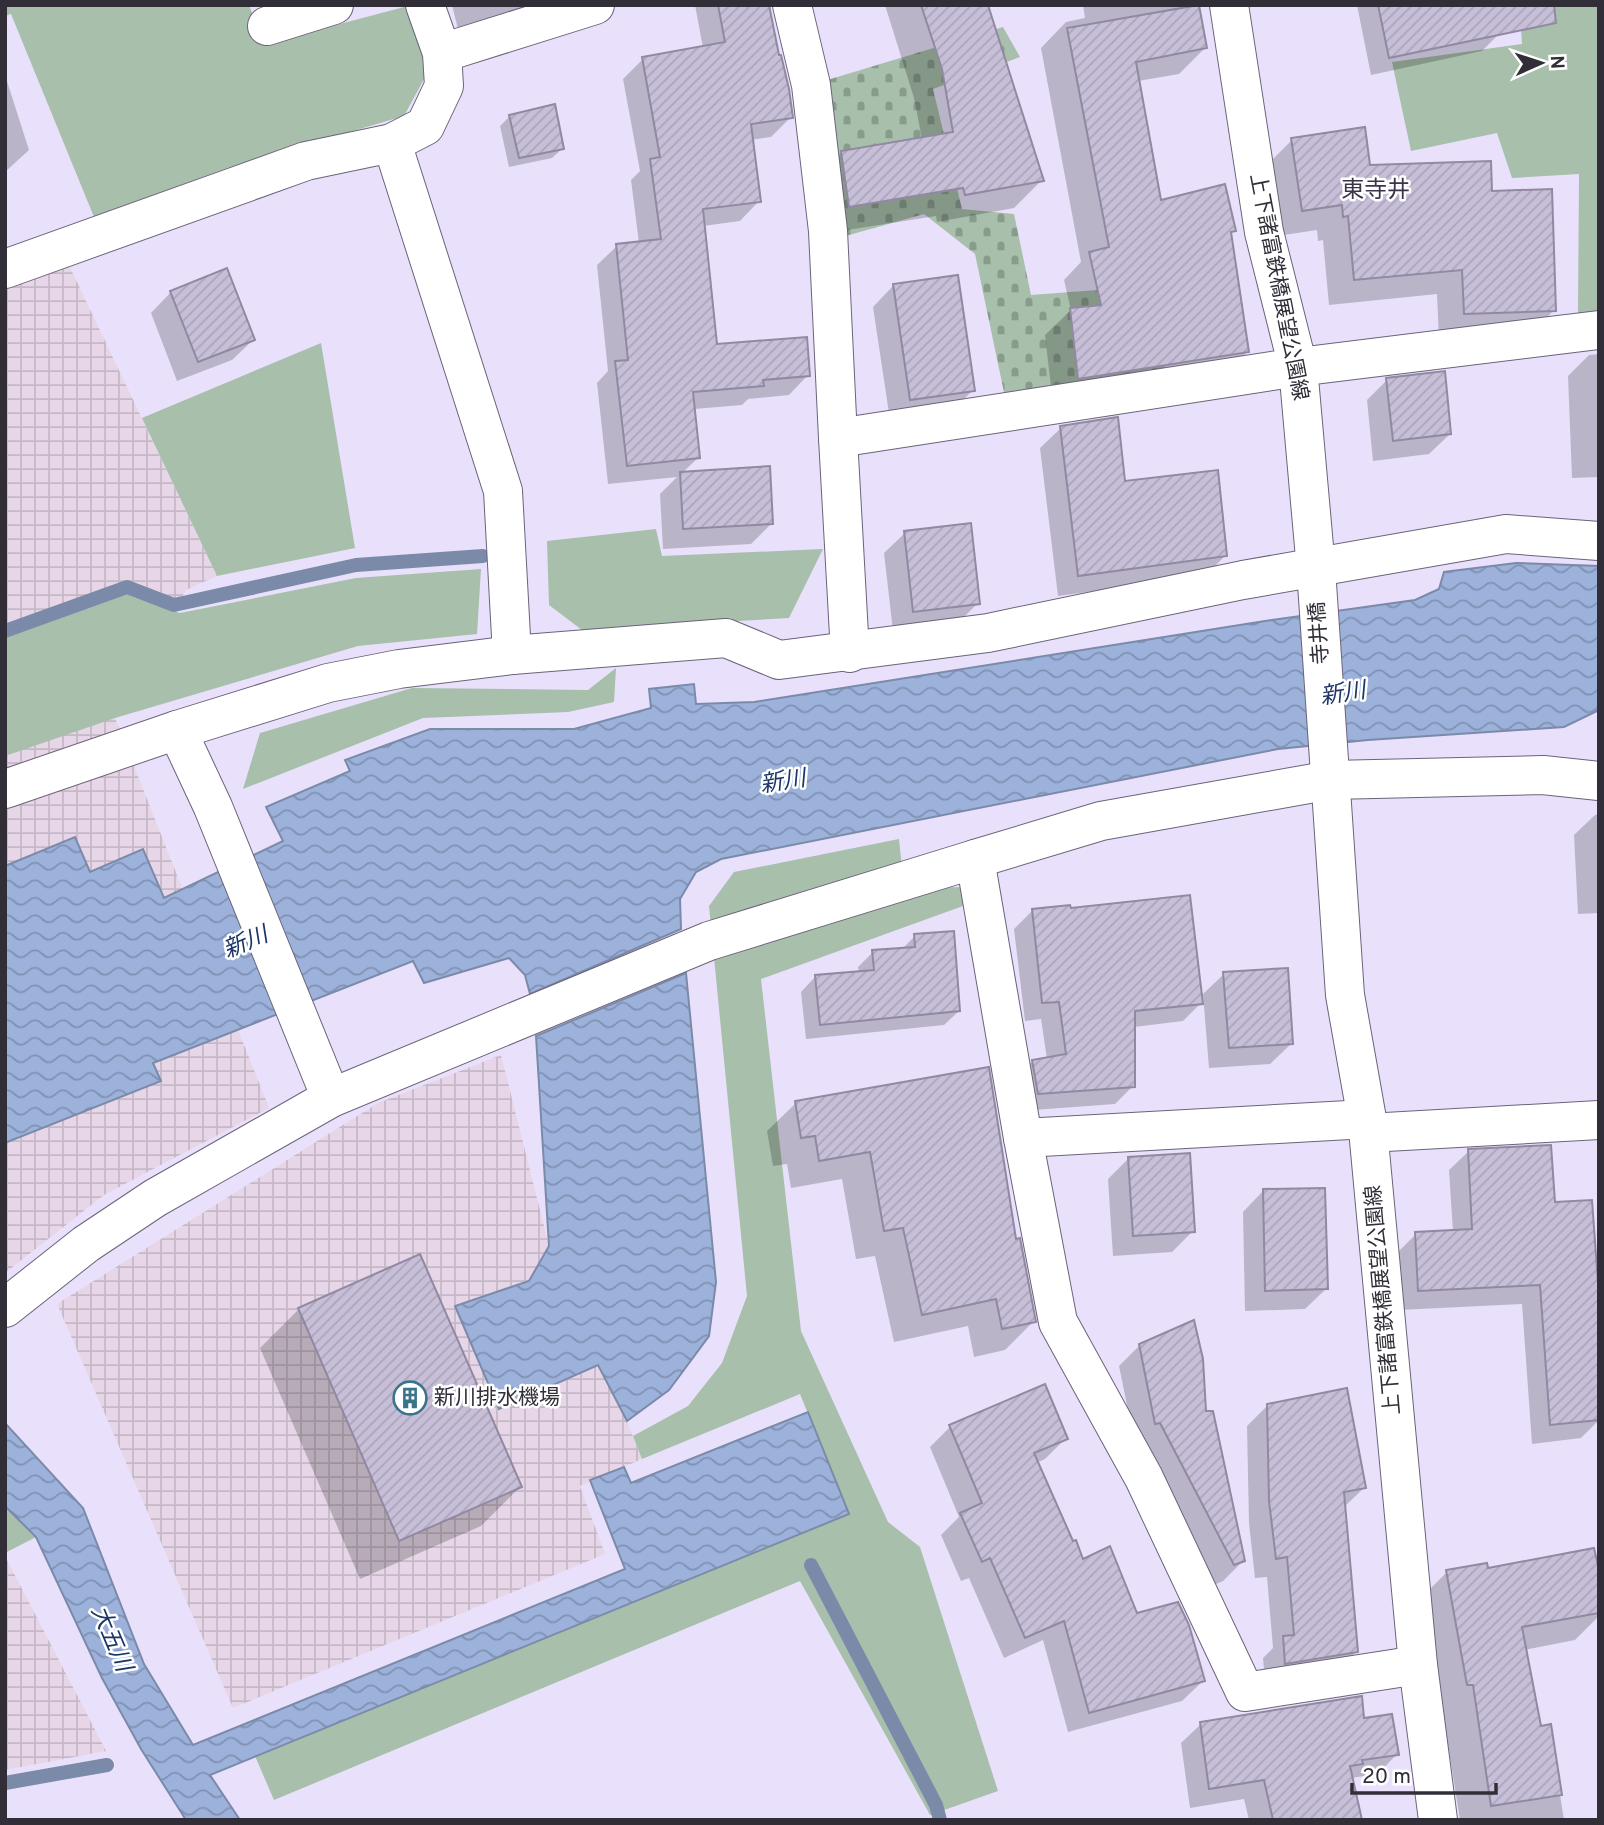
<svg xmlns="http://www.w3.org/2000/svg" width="1604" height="1825" font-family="Overpass,'Noto Sans JP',sans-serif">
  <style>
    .industrial { fill: url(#industrial-grid) }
    .green { fill: #a7bfab }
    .cemetery { fill: url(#cemetery-stones) }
    .water { fill: url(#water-waves); stroke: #7c8aaa; stroke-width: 2 }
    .shadow { fill: #0003 }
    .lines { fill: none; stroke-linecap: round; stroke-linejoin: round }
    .stream { stroke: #7c8aaa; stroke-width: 14 }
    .building { fill: url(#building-hatch); stroke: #9189a1; stroke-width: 2 }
    .street-casing { stroke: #6b6379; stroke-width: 40 }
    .secondary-casing { stroke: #6b6379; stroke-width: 40 }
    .street { stroke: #fff; stroke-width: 38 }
    .secondary { stroke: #fff; stroke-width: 38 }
    .labels { text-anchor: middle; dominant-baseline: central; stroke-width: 5; stroke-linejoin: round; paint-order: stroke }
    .street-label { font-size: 21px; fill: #312e38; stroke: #fff }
    .poi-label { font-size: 21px; fill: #312e38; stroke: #fff; text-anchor: start }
    .neighbourhood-label { font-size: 23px; fill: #3c3549; stroke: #fff }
    .water-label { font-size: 23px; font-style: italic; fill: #1b3566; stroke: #fff }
  </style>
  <defs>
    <pattern id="industrial-grid" width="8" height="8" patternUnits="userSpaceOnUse" patternTransform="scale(1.75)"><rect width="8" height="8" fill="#e6d6e7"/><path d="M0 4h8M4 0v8" fill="none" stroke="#c6b8c7"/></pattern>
    <pattern id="cemetery-stones" width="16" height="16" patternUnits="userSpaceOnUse" patternTransform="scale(1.75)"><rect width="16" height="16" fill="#a7bfab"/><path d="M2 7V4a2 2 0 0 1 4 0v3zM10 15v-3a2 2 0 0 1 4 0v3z" fill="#899c8c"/></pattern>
    <pattern id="water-waves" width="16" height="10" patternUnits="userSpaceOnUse" patternTransform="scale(1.75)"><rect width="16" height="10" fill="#9cb2db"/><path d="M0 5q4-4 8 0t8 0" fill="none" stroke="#8091b3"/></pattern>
    <pattern id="building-hatch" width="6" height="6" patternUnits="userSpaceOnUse" patternTransform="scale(1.75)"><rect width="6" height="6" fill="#c7bfd8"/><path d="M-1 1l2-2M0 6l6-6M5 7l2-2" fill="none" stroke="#aba4ba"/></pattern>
  </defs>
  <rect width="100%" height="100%" fill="#e9e1fb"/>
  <g class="industrial">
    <polygon points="66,259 217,576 186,590 115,718 269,1108 104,1195 5,1273 5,282"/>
    <polygon points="501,1055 549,1246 529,1281 455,1306 499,1408 599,1365 627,1421 642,1459 580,1486 605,1554 233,1708 57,1304 378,1103"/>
    <polygon points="5,1556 106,1751 5,1770"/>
  </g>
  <g class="green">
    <polygon points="5,5 249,5 264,44 408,6 430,68 404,116 227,168 94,217 11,14 5,16"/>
    <polygon points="1561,5 1599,5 1599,313 1578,314 1579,174 1512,178 1497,133 1411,151 1392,62 1522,44 1520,13"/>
    <polygon points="321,343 355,548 217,576 142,418"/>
    <polygon points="656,529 662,556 823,549 789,618 582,630 549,605 547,541"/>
    <polygon points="481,569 477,634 358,646 115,718 5,756 5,638 125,594 180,613 356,578"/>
    <polygon points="616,668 614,702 568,712 423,718 243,789 260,733 412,688 588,690"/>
    <polygon points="899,839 904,888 969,887 974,902 761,979 801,1331 888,1522 920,1547 998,1791 930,1815 800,1581 274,1800 255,1756 849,1514 800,1394 642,1459 633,1436 688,1406 722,1363 747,1296 709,906 734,872"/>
    <polygon points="5,1506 36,1537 5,1553"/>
  </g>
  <polygon class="cemetery" points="1003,27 1020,57 933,89 962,209 1014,214 1031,295 1151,286 1166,374 1005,397 975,254 924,214 842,237 824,81"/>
  <g class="water">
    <polygon points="1516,563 1599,566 1599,710 1564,727 1368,740 1278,749 721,859 696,872 680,899 681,929 530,994 525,975 509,958 424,983 413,961 153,1063 161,1081 7,1142 5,1145 5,866 75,837 90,872 143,849 164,898 283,841 266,807 350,771 345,760 430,729 574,729 651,708 649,689 694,684 696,704 754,702 1265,621 1415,600 1439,589 1444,572"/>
    <polygon points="686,973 716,1282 709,1336 669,1390 627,1421 598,1365 499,1409 455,1306 529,1281 549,1246 536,1036"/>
    <polygon points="808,1412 849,1514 210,1775 240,1820 186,1820 141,1749 102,1678 36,1537 5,1506 5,1423 83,1508 144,1664 193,1745 625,1569 590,1480 624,1467 631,1483"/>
  </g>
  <g class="shadow">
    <polygon points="452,5 554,5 459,33"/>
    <polygon points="695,5 767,5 791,117 771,137 751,140 759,201 740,221 703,226 715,345 808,375 789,395 748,399 742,405 694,409 699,457 682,473 772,523 751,544 663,549 660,494 677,477 608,484 597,383 608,371 597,265 617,246 639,243 631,180 640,171 623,79 643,59 703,48"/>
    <polygon points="885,5 986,5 1042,180 1014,208 937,222 936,216 822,234 813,181 842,152 922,139 914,98"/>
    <polygon points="1083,5 1197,5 1205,48 1179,74 1138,81 1159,202 1234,230 1229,235 1247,352 1222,377 1053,404 1045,335 1071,310 1064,280 1081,262 1041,48 1066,22 1085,18"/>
    <polygon points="1357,5 1496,5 1500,33 1482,51 1371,75"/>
    <polygon points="5,75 29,150 5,172"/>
    <polygon points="510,116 563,148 552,158 509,167 500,126"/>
    <polygon points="1292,140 1369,166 1490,192 1554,310 1529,336 1439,339 1437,294 1329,305 1323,240 1318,241 1317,230 1277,236 1267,165"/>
    <polygon points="893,286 973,390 952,411 890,420 873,307"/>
    <polygon points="171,292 253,340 232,360 177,381 151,313"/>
    <polygon points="1599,354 1599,477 1572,478 1568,376 1589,355"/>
    <polygon points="1387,380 1450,434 1429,454 1373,461 1367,400"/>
    <polygon points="1061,428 1123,483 1225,556 1205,576 1058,596 1040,448"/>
    <polygon points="905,533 978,603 957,624 893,631 884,553"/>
    <polygon points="1599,814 1599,913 1578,914 1574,835 1595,815"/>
    <polygon points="1032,911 1201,1003 1183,1021 1134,1027 1133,1086 1115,1104 1020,1111 1014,1079 1033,1061 1047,1059 1041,1019 1025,1021 1014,929"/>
    <polygon points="915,936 959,1011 944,1025 806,1039 801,992 815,977 859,973 858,967 873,952 901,950"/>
    <polygon points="1224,974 1291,1044 1270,1064 1209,1068 1203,994"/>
    <polygon points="796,1103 1014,1241 1034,1321 1005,1350 974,1357 968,1326 894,1342 875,1256 856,1259 842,1179 791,1188 787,1164 773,1166 767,1131"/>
    <polygon points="1469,1151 1553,1204 1599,1404 1599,1420 1581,1438 1532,1444 1522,1304 1399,1310 1396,1254 1416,1234 1453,1232 1449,1170"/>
    <polygon points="1128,1159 1193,1231 1172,1252 1113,1256 1108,1179"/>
    <polygon points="1263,1191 1326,1289 1305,1309 1245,1311 1243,1212"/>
    <polygon points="299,1309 520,1487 481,1526 360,1579 260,1348"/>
    <polygon points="1140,1345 1204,1413 1243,1561 1223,1581 1214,1585 1135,1444 1119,1366"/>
    <polygon points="1268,1405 1364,1488 1343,1508 1356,1652 1336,1672 1265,1683 1263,1658 1273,1648 1267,1577 1255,1578 1249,1523 1247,1426"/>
    <polygon points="950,1427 1066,1438 1045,1459 1036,1463 1082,1561 1203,1681 1182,1701 1068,1732 1043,1640 1004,1658 969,1578 961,1581 941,1535 959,1517 930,1447"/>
    <polygon points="1486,1570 1599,1580 1599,1616 1575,1640 1524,1650 1540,1728 1549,1726 1564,1820 1460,1820 1443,1713 1417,1602 1447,1572"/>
    <polygon points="1362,1720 1397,1754 1378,1774 1351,1778 1361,1820 1249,1820 1244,1799 1190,1808 1181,1743 1201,1724"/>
  </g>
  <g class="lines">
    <g class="stream">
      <polyline points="5,631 127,587 174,605 356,565 483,556"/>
      <polyline points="811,1565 936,1805 940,1820"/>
      <polyline points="5,1783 107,1765"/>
    </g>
  </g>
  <g class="building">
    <polygon points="718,5 769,5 779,55 781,55 789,89 793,118 751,124 761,202 703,209 717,344 807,337 810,376 763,380 764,386 693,392 700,458 627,466 615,361 628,360 616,244 661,239 650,159 660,157 642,57 725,42"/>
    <polygon points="921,5 988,5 1044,181 965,195 963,188 849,207 841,151 953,132 942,69"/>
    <polygon points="1199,5 1207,48 1136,62 1161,200 1225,184 1236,231 1231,232 1249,352 1078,379 1070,308 1101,305 1089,252 1109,247 1067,28"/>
    <polygon points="1378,5 1554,5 1556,23 1389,58"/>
    <polygon points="555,104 564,149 519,158 509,115"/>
    <polygon points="1365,127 1370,165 1491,161 1492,191 1552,189 1556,311 1464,314 1462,270 1354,280 1348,216 1343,217 1342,205 1302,211 1291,138"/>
    <polygon points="227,268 255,340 198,362 170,291"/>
    <polygon points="958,275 975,391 910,400 893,284"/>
    <polygon points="1445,371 1451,434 1393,441 1386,378"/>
    <polygon points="1118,417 1125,481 1218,470 1227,556 1078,576 1060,426"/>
    <polygon points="770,466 773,524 683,529 680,472"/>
    <polygon points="971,523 980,604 913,612 904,531"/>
    <polygon points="1190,895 1203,1004 1135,1011 1135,1087 1038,1094 1032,1060 1066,1054 1059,1002 1042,1003 1032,909 1070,905 1071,908"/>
    <polygon points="954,931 960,1011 820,1025 815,975 874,970 872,950 915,947 914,934"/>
    <polygon points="1288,968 1293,1044 1229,1048 1223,972"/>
    <polygon points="989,1067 1016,1239 1020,1238 1036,1322 1002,1329 996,1299 922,1315 903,1228 884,1231 870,1152 819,1161 815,1136 801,1138 795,1101"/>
    <polygon points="1551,1145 1555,1202 1592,1200 1599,1297 1599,1420 1550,1425 1540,1285 1418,1291 1415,1232 1472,1229 1468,1149"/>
    <polygon points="1190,1153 1195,1232 1133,1236 1128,1157"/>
    <polygon points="1325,1188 1328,1289 1265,1291 1263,1189"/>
    <polygon points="420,1254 522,1487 399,1541 298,1308"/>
    <polygon points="1194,1320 1203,1359 1206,1411 1213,1411 1245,1561 1234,1565 1160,1423 1155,1424 1139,1344"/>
    <polygon points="1045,1384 1068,1439 1034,1453 1073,1541 1076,1540 1083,1559 1110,1546 1137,1613 1178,1602 1189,1625 1205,1681 1089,1713 1064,1621 1025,1638 990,1558 982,1562 960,1513 982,1503 949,1425"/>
    <polygon points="1347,1388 1366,1488 1344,1492 1358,1652 1285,1664 1283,1636 1294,1635 1287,1557 1276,1559 1269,1501 1267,1404"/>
    <polygon points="1594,1548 1599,1570 1599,1613 1522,1627 1541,1726 1551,1724 1562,1795 1491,1806 1473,1685 1467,1685 1446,1570 1487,1563 1488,1568"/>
    <polygon points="1362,1696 1364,1718 1392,1714 1399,1755 1362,1760 1363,1764 1350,1766 1362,1820 1273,1820 1264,1780 1209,1789 1200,1722"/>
  </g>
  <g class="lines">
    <defs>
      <g id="street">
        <polyline points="792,5 811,85 828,231 838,438 1298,367 1599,330"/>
        <polyline points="267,26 334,5"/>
        <polyline points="442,53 595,5"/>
        <polyline points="392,143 503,491 512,655"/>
        <polyline points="5,269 306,161 392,143 425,126 444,86 442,53 425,5"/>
        <polyline points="838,438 850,653"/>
        <polyline points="177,730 213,807 331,1098"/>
        <polyline points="5,789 177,730 328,683 399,669 512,655 726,638 779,660 988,633 1243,580 1506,534 1599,541"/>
        <polyline points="975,859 1101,821 1331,780 1543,775 1599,781"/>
        <polyline points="1368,1133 1599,1120"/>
        <polyline points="1023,1138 1367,1119"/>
        <polyline points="5,1308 86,1244 155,1198 331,1098 709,941 975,859 1023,1138 1058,1322 1144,1478 1245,1692 1418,1665"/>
      </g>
      <polyline id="secondary" points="1229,5 1264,232 1298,367 1316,569 1345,995 1367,1119 1418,1665 1438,1820"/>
    </defs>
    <use href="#street" class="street-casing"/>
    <use href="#secondary" class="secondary-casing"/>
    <use href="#street" class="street"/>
    <use href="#secondary" class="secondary"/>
  </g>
  <defs>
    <symbol id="building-ring" viewBox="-11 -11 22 22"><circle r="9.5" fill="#fff" stroke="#39748c" stroke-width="1.5"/><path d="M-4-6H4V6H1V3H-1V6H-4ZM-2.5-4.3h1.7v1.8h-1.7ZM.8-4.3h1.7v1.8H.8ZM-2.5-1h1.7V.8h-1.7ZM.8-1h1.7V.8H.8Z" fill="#39748c"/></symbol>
  </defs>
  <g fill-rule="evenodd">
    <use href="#building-ring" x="391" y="1379" width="38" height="38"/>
  </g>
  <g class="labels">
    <g class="street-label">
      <text transform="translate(1278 287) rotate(79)">上下諸富鉄橋展望公園線</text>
      <text transform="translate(1320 633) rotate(-94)">寺井橋</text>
      <text transform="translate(1384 1300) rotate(-95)">上下諸富鉄橋展望公園線</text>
    </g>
    <g class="poi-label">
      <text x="434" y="1398">新川排水機場</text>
    </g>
    <g class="neighbourhood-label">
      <text x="1376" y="191">東寺井</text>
    </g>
    <g class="water-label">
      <text transform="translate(1343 695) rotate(-9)">新川</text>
      <text transform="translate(783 783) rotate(-9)">新川</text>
      <text transform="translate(246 944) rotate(-23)">新川</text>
      <text transform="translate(110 1639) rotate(67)">大五川</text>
    </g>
  </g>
  <rect width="1604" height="1825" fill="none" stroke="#312e38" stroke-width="14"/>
  <g transform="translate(1541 63) rotate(87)" stroke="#ffffff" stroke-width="5" paint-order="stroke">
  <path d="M0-5L12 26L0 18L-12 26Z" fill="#312e38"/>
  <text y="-10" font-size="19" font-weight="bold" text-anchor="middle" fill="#312e38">N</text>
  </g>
  <path d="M1352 1783v10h144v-10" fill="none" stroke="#312e38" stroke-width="3.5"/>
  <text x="1362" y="1783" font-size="21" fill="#312e38" stroke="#ffffff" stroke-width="5" paint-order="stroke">20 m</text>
</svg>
